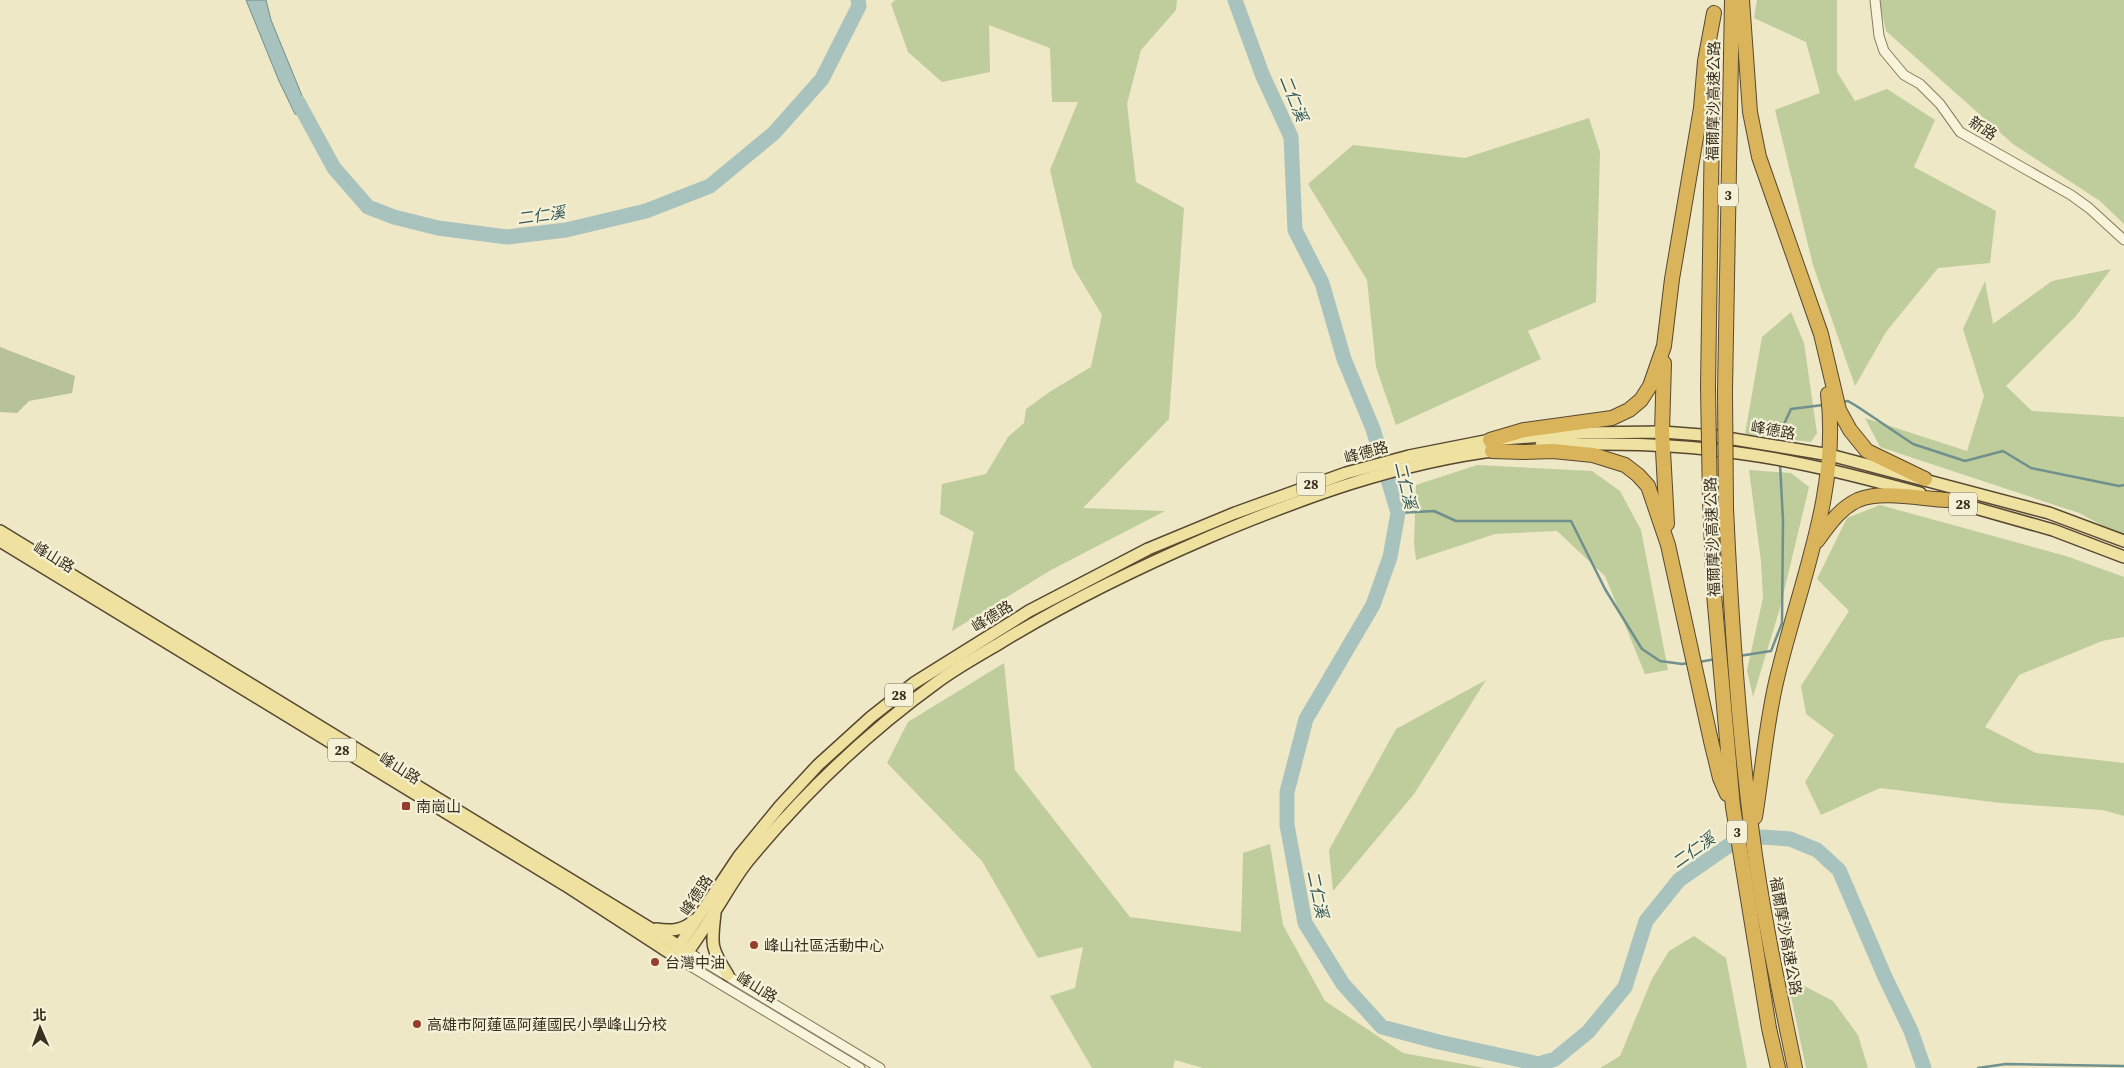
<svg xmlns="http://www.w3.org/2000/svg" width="2124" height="1068" font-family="'Source Serif 4','Noto Sans TC',serif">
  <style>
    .green { fill: #bfcc9b }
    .cemetery { fill: #b7c19a }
    .water { fill: #a8c2be; stroke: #6f908d }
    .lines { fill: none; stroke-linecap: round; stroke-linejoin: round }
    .stream { stroke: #6f908d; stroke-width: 2.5 }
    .river { stroke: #a8c2be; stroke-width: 15 }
    .minor-casing { stroke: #897b5d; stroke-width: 11 }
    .major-casing { stroke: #574831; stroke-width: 14 }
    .highway-casing { stroke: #574831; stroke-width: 16 }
    .minor { stroke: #f8f4db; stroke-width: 9 }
    .major { stroke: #efe2a1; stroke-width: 11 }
    .highway { stroke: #dab45b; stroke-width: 14 }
    .highway-bridge-casing { stroke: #574831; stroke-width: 16; stroke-linecap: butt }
    .highway-bridge { stroke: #dab45b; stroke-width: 14 }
    .poi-dot { fill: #973d2e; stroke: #f5f1d7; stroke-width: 2 }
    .labels { text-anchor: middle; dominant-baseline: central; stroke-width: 4.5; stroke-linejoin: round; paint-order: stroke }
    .shield { fill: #f5f1d7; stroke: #726a57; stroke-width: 1 }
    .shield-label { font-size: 14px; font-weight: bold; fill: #3a3020 }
    .street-label { font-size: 15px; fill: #3a3020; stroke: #f5f1d7 }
    .poi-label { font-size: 15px; fill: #3a3020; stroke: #f5f1d7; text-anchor: start }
    .water-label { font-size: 16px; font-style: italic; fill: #305659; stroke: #f5f1d7 }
  </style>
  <rect width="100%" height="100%" fill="#eee8c7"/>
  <g class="green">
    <polygon points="895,0 1177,0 1176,10 1141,50 1127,104 1136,182 1184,208 1169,419 1083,508 1165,511 1051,570 952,631 974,532 940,514 942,484 986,474 1008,437 1024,423 1026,409 1051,391 1091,367 1102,315 1073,267 1050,170 1078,102 1052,102 1050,48 989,25 990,72 942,82 908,52 891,4"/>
    <polygon points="1757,0 1837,0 1837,72 1855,101 1887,89 1935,120 1914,167 1996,211 1990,263 1938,268 1886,332 1855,386 1813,265 1775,110 1820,93 1806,42 1754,18"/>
    <polygon points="1879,0 2124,0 2124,224 2100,201 2013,144 1886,31"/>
    <polygon points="1589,118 1600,152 1596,302 1528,331 1541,359 1396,425 1376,367 1367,280 1308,184 1353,145 1465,158"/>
    <polygon points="2111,269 2076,316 2006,386 2032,411 2124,417 2124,537 2079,513 1880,447 1865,418 1967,451 1984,396 1963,329 1985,281 1993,324 2052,281"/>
    <polygon points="1791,312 1804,343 1817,433 1811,442 1745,434 1762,337"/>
    <polygon points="1477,465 1592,471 1620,491 1641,530 1668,670 1645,674 1605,576 1557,531 1495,534 1416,560 1414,543 1416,485"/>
    <polygon points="1749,470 1791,473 1809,487 1780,608 1753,697 1747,670 1763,598 1761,561"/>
    <polygon points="1880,505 2066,556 2124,577 2124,637 2102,641 2019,675 1985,727 2036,753 2124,763 2124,816 2103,810 2001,803 1880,788 1821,815 1805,782 1834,735 1806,714 1801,686 1849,611 1817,579 1847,518"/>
    <polygon points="1004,663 1015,770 1130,917 1241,932 1243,853 1270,844 1283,925 1325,1001 1403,1053 1485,1068 1203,1068 1175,1060 1173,1068 1092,1068 1050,996 1075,988 1083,947 1038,958 982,861 887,763 908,722"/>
    <polygon points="1486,680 1414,794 1333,891 1329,850 1396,729"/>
    <polygon points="1694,936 1726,958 1747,1068 1600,1068 1620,1056 1652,979 1669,951"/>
    <polygon points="1787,977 1833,1001 1858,1035 1868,1068 1806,1068"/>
  </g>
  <polygon class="cemetery" points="0,347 75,376 72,393 29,401 17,413 0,412"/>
  <polygon class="water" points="246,0 266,0 271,20 312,120 295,114 279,81"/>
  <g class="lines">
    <g class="stream">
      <polyline points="1841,402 1848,401 1858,407 1913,444 1965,461 2003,451 2031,468 2119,486 2124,485"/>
      <polyline points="1779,443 1779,435 1791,409 1823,405"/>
      <polyline points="1398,513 1434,511 1456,521 1571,521 1605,589 1642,649 1660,661 1682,664 1689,663"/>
      <polyline points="1739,656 1771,651 1782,623 1783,520 1780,464"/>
      <polyline points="1699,662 1716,659"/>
      <polyline points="1978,1068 2006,1064 2124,1066"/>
    </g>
    <g class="river">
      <polyline points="1235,0 1262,74 1291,137 1295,230 1322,283 1344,359 1373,429 1398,513 1390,557 1373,605 1306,719 1287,792 1287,825 1305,923 1343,984 1382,1027 1439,1042 1539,1064 1555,1059 1588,1032 1625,987 1646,921 1679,880 1728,846 1762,837 1790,839 1817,850 1839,870 1885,977 1911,1031 1924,1068"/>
      <polyline points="298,102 334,168 368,207 394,217 438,228 507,237 566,230 646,211 710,186 774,133 822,79 859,6 858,0"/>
    </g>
    <defs>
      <g id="minor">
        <polyline points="1875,0 1879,36 1884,51 1904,75 1920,84 1940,104 1960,132 2071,195 2089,208 2124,240"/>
        <polyline points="688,952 880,1068"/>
        <polyline points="682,961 860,1068"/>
      </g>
      <g id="major">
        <path d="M 1541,445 C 1606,443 1673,443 1738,453 C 1799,461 1860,477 1920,493"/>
        <polyline points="1940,498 2053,530 2124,557"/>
        <polyline points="0,531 684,949"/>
        <path d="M 0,541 L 565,885 L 682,961 C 693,944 705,928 715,911 C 726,894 736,876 748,861 C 803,794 867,733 936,683 C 956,668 978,656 1000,643 C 1067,602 1137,568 1209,537 C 1302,498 1399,462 1500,450"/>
        <path d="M 715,914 C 711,945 711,949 728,975"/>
        <path d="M 656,929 C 670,931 684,931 694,920"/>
        <polyline points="673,955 739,856 780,806 818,765 871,717 914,683 1029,611 1148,549 1235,513 1346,473 1409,456 1490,440 1581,433 1662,432 1715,436 1830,455 2049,513 2124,541"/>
      </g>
      <g id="highway">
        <polyline points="1742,0 1750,112 1759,157 1821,334 1839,410 1850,430 1867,451 1925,479"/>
        <polyline points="1664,363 1662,432 1667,524"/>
        <polyline points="1708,387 1713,61"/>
        <polyline points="1725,391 1732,0"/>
        <polyline points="1490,440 1524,430 1612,418 1629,410 1641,400 1650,386 1664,346 1672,279 1701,108 1705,61 1714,13"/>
        <polyline points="1492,451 1523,452 1553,451 1593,455 1625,465 1638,475 1648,486 1668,545 1711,741 1720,778 1727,794"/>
        <polyline points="1710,501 1714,594 1733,807 1769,1028 1778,1068"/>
        <path d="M 1726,508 C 1731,617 1738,725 1752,833 C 1762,912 1779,990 1795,1068"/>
        <path d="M 1817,541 C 1828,526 1840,508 1858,500 C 1882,490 1922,499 1947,500"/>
        <path d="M 1755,817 C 1763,769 1766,721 1778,674 C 1800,582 1840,491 1828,394"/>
      </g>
    </defs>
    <use href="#minor" class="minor-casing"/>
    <use href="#major" class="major-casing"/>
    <use href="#highway" class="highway-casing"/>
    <use href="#minor" class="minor"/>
    <use href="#major" class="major"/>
    <use href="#highway" class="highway"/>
    <defs>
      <g id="highway-bridge">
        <polyline points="1708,387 1710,501"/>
        <polyline points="1725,391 1726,508"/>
      </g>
    </defs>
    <use href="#highway-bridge" class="highway-bridge-casing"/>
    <use href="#highway-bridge" class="highway-bridge"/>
  </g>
  <g class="poi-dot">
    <rect x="401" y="801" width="10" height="10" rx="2.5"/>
    <circle cx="754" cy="945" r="5"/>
    <circle cx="655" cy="962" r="5"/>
    <circle cx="417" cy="1024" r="5"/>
  </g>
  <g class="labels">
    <g class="shield">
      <rect x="1718" y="183.5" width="20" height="23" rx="4"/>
      <rect x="1297" y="472.5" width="28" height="23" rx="4"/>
      <rect x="1949" y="492.5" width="28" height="23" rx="4"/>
      <rect x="885" y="683.5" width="28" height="23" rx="4"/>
      <rect x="328" y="738.5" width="28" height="23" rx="4"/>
      <rect x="1727" y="820.5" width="20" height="23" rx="4"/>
    </g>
    <g class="shield-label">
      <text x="1728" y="195">3</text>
      <text x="1311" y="484">28</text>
      <text x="1963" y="504">28</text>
      <text x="899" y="695">28</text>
      <text x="342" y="750">28</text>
      <text x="1737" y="832">3</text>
    </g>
    <g class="street-label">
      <text transform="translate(1713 101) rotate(-89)">福爾摩沙高速公路</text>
      <text transform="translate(1983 128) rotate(33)">新路</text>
      <text transform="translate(1773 430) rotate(10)">峰德路</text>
      <text transform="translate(1366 452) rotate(-15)">峰德路</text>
      <text transform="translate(1712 537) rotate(-92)">福爾摩沙高速公路</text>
      <text transform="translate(54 557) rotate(31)">峰山路</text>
      <text transform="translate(992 616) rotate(-32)">峰德路</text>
      <text transform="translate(400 768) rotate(32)">峰山路</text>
      <text transform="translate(696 895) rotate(-56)">峰德路</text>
      <text transform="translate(1786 936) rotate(80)">福爾摩沙高速公路</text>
      <text transform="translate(757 987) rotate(31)">峰山路</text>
    </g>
    <g class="poi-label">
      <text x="416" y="806">南崗山</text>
      <text x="764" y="945">峰山社區活動中心</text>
      <text x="665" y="962">台灣中油</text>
      <text x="427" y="1024">高雄市阿蓮區阿蓮國民小學峰山分校</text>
    </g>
    <g class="water-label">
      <text transform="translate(1294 98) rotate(68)">二仁溪</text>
      <text transform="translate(541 215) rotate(-8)">二仁溪</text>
      <text transform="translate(1406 485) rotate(77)">二仁溪</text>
      <text transform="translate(1693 850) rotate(-35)">二仁溪</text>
      <text transform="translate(1318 894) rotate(78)">二仁溪</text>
    </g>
  </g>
  <g transform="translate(40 1028) rotate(358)" stroke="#f5f1d7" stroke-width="4" paint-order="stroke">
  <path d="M0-4L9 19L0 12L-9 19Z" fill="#3a3020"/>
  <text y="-8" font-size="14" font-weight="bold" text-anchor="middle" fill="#3a3020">北</text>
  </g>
</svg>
